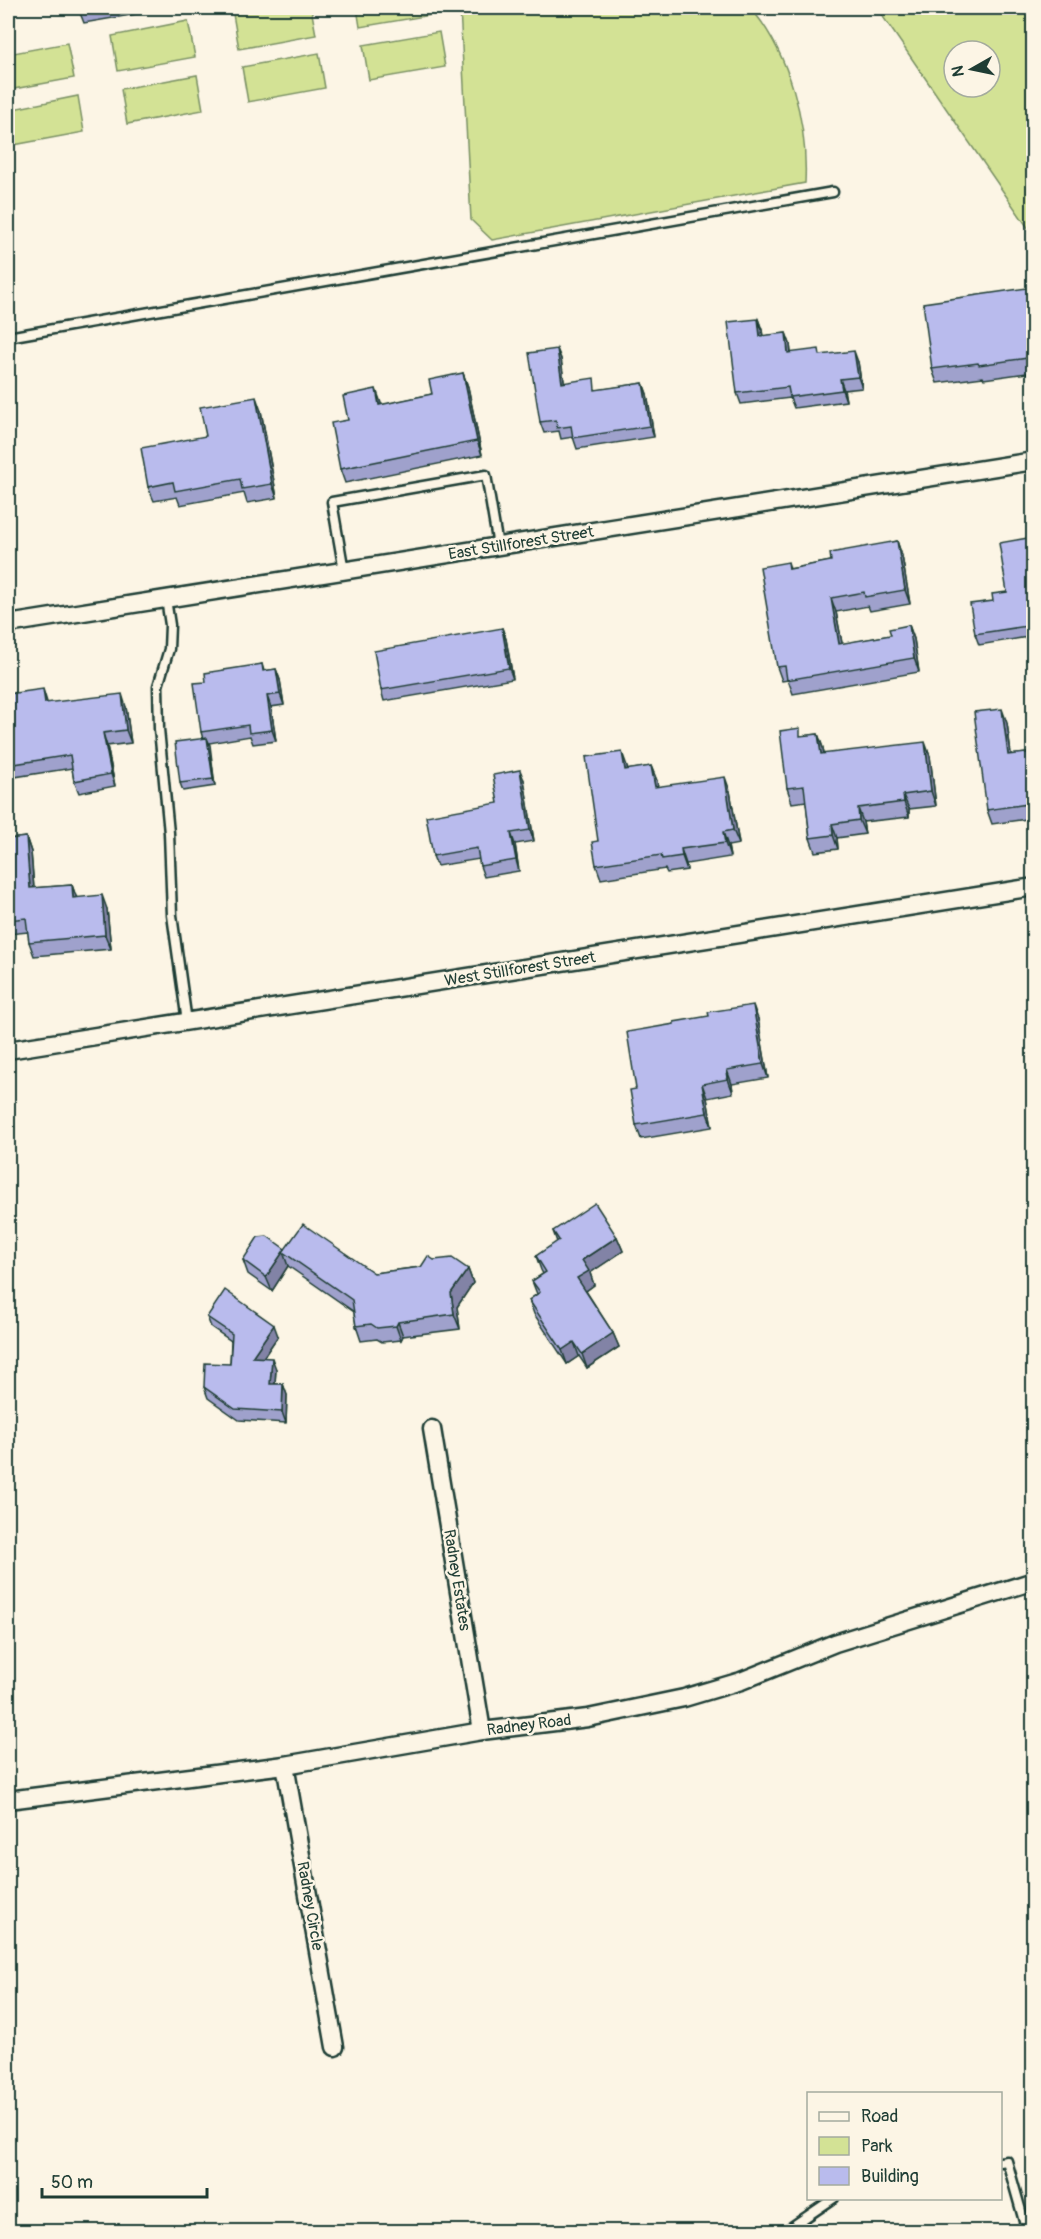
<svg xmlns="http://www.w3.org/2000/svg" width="1041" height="2239" font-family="Pangolin,sans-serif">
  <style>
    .green { fill: #d3e295; stroke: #799064; stroke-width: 1.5; fill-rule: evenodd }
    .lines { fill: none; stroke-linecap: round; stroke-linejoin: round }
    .service-casing { stroke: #1f3d34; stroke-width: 13 }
    .minor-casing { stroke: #1f3d34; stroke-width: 21 }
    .service { stroke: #fcf5e5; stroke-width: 8 }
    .minor { stroke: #fcf5e5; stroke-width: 16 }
    .wall { fill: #9fa1cc; stroke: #1f3d34; stroke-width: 1.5 }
    .shaded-wall { fill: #8283a6; stroke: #1f3d34; stroke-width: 1.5 }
    .building { fill: #b9bbed; stroke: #1f3d34; stroke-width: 1.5 }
    .labels { text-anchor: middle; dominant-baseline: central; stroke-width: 5; stroke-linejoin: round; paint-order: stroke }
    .street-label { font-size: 16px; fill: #1f3d34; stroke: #fcf5e5 }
  </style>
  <rect width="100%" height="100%" fill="#fcf5e5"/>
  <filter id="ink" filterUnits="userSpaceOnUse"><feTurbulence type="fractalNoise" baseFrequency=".0167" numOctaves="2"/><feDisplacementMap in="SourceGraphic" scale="12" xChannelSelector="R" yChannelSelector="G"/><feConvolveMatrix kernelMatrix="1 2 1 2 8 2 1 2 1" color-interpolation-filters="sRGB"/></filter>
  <g filter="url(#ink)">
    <g class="green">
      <polygon points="268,8 311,8 316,35 239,49 233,14"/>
      <polygon points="357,8 435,8 437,14 360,27"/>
      <path d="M 460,8 L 751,8 C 790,55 808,123 805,183 L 492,240 L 471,220 Z"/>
      <path d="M 877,8 L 1033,8 L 1033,235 ZM 954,51 L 990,51 L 990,87 L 954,87 Z"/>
      <polygon points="188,21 195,57 118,71 112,36"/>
      <polygon points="439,32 445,67 369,80 363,45"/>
      <polygon points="67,43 74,78 8,90 8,54"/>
      <polygon points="319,53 325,88 248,102 242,67"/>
      <polygon points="197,75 203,110 127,124 121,89"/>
      <polygon points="78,96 84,132 8,146 8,110"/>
    </g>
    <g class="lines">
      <defs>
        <g id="service">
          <polyline points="8,337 833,192"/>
          <polyline points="344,571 332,502 486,475 498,546"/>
          <polyline points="166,599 170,625 169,649 158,686 159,729 169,833 172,915 187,1022"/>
          <polyline points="1000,2162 1007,2161 1027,2232"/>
          <polyline points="784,2232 834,2198"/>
        </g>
        <g id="minor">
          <polyline points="8,624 1034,461"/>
          <polyline points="8,1050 1034,887"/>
          <polyline points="432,1429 482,1731"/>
          <polyline points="285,1765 335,2047"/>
          <polyline points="8,1800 285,1765 482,1731 588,1718 684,1698 741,1681 835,1643 1034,1581"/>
        </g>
      </defs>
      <use href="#service" class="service-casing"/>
      <use href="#minor" class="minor-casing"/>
      <use href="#service" class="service"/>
      <use href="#minor" class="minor"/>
    </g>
    <g class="wall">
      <polygon points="78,8 172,8 84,23"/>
      <polygon points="1034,287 1034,372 984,379 983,377 937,383 932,369"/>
      <polygon points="758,319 762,330 763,336 786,333 790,344 791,353 821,355 858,362 862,388 844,390 846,401 794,408 790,398 741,404 737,393"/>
      <polygon points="557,349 561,359 564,383 598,390 643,383 647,394 654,437 577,449 573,437 561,439 559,431 544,433 540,422"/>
      <polygon points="463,373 468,387 482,455 345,483 340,469 348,420 382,405 432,394"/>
      <polygon points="261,411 277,498 247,503 244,493 180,505 177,497 154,501 148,487 206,436"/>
      <polygon points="1034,537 1034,636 979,645 975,634 993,601 1007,592"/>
      <polygon points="897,541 902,556 910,604 870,611 868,606 836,612 842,644 891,635 909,625 914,639 919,672 793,694 788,680 782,681 777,667 788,562 790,569 831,561"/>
      <polygon points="502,628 506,639 513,679 384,701 381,690"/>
      <polygon points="262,664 264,671 276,669 280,680 284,705 271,707 276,741 253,744 250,736 209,743 215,786 183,791 180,783 203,739 201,732 206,682"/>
      <polygon points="8,694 48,703 126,707 131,743 107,746 115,786 79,793 74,781 72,768 8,778"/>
      <polygon points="1007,723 1011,755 1034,752 1034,818 992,824 987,810"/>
      <polygon points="818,734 823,748 824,754 930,756 936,806 909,809 909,817 863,822 865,834 837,838 838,849 815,852 810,838 806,801 792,803 787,788 802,736"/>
      <polygon points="627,766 627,770 651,766 657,781 657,787 730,791 739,844 728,846 730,857 686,864 687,870 667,873 665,869 601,879 596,865 598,841"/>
      <polygon points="524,780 534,841 515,844 519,871 484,877 480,866 479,859 437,866 433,856 498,803"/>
      <polygon points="26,837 31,852 34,888 72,885 76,897 107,909 111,949 34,956 29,942 28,932 8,934 8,839"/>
      <polygon points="758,1019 768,1078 732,1084 733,1093 707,1098 712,1127 641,1139 636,1125 636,1089"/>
      <polygon points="553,1231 617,1237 623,1251 590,1273 594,1285 586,1291 613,1333 619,1347 587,1368 579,1356 567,1364 534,1314 529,1300 537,1294 532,1281 543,1274 541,1270 536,1256 557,1242"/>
      <polygon points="286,1249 374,1273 421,1267 434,1260 468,1269 473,1283 457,1307 460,1329 403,1336 401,1340 382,1342 377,1339 361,1341 356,1326 354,1312 288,1266 272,1291 248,1274 243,1260"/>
      <polygon points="207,1317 278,1336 263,1358 276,1369 275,1384 283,1384 287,1395 286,1423 239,1420 208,1398 204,1387 230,1364 231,1341 211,1327"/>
    </g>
    <g class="shaded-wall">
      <polygon points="758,319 762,330 764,347 760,336"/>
      <polygon points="786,333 790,344 792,364 788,353"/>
      <polygon points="557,349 561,359 566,394 562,383"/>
      <polygon points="854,351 858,362 862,388 858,377"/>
      <polygon points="463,373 468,387 482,455 477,441"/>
      <polygon points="840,379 844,390 846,401 842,390"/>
      <polygon points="643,383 647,394 654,437 650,426"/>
      <polygon points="376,389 381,403 385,420 379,405"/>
      <polygon points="256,397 261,411 277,498 272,484"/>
      <polygon points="897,541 902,556 910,604 905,590"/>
      <polygon points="831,598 836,612 845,658 839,644"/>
      <polygon points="1029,599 1033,609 1034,624"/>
      <polygon points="909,625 914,639 919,672 914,658"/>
      <polygon points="502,628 506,639 513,679 509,668"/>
      <polygon points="276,669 280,680 284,705 280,694"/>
      <polygon points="43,689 47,702 50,716 45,703"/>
      <polygon points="122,694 126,707 131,743 126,730"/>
      <polygon points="267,696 271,707 276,741 272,730"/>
      <polygon points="1002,709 1007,723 1013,769 1008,755"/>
      <polygon points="103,733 107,746 115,786 111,774"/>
      <polygon points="818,734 823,748 826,769 821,754"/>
      <polygon points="207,738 210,745 215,786 213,779"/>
      <polygon points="925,742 930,756 936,806 931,791"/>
      <polygon points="622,752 627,766 630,784 625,770"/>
      <polygon points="651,766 657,781 660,801 655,787"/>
      <polygon points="520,770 524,780 534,841 530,830"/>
      <polygon points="725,777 730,791 739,844 733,830"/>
      <polygon points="903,795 909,809 909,817 904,802"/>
      <polygon points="858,808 863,822 865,834 859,820"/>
      <polygon points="832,824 837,838 838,849 833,835"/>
      <polygon points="723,832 728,846 730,857 725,843"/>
      <polygon points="511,833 515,844 519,871 516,860"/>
      <polygon points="26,837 31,852 35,903 30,888"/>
      <polygon points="681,849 686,864 687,870 682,856"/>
      <polygon points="72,885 77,899 73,898"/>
      <polygon points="102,895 107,909 111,949 105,935"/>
      <polygon points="753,1005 758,1019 768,1078 763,1064"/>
      <polygon points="727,1070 732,1084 733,1093 728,1079"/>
      <polygon points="702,1084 707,1098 712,1127 707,1113"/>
      <polygon points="617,1237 623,1251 590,1273 594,1285 583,1293 577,1278 582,1260"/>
      <polygon points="283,1252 288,1266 272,1291 266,1277"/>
      <polygon points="468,1269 473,1283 457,1307 460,1329 454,1314 451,1293"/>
      <polygon points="398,1322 403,1336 401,1340 396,1326"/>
      <polygon points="274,1325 278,1336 256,1368 252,1357"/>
      <polygon points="613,1333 619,1347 587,1368 582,1354"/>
      <polygon points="574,1342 579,1356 567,1364 562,1350"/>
      <polygon points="272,1358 276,1369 274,1395 270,1384"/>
      <polygon points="283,1384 287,1395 286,1423 282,1412"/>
    </g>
    <g class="building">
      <polygon points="1034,287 1034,357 979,365 978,363 932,369 923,303"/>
      <polygon points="758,319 760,336 786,333 788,353 819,349 820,355 854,351 858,377 840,379 842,390 790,397 788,387 737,393 728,322"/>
      <polygon points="557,349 562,383 594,378 595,390 643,383 650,426 573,438 571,426 557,428 556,420 540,422 529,353"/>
      <polygon points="463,373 477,441 340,469 331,423 348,420 343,396 376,389 379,405 432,394 429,380"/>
      <polygon points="256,397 272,484 242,489 240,479 175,491 173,482 148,487 141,448 206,436 200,407"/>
      <polygon points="1034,537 1034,598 1029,599 1034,625 975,634 970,604 993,601 992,594 1007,592 999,543"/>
      <polygon points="897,541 905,590 865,597 864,592 831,598 839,644 891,635 889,629 909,625 914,658 787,680 785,666 777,667 760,567 788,562 789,569 831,561 830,553"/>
      <polygon points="502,628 509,668 381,690 374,651"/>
      <polygon points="262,664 263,671 276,669 280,694 267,696 272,730 249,733 248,725 201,732 194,683 206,682 205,673"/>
      <polygon points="43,689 45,703 122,694 126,730 103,733 111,774 74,781 70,755 8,765 8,694"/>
      <polygon points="1002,709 1008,755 1034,752 1034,803 987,810 974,712"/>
      <polygon points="800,728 800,736 818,734 821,754 925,742 931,791 903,795 904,802 858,808 859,820 832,824 833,835 810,838 804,786 787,788 780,731"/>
      <polygon points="207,738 213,779 180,783 175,742"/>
      <polygon points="622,752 625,770 651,766 655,787 725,777 733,830 723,832 725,843 681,849 682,856 662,859 661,855 596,865 592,842 598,841 586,757"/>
      <polygon points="520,770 530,830 511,833 516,860 480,866 477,848 433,856 426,816 498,803 493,775"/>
      <polygon points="26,837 30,888 72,885 73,898 102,895 105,935 29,942 26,918 8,920 8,839"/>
      <polygon points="753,1005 763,1064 727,1070 728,1079 702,1084 707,1113 636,1125 630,1090 636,1089 627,1032 674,1024 674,1022 709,1016 708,1012"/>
      <polygon points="595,1203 617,1237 582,1260 589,1271 577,1278 613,1333 582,1354 574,1342 562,1350 529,1300 540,1292 532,1281 546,1272 536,1256 559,1240 553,1231"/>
      <polygon points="303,1224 374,1273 421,1267 428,1256 434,1260 452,1258 468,1269 451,1293 454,1314 398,1322 396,1326 377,1328 371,1324 356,1326 352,1300 283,1252"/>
      <polygon points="267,1236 285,1249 266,1277 243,1260 258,1237"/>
      <polygon points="225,1290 274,1325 252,1357 272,1358 270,1384 283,1384 282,1412 235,1409 204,1387 205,1363 230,1364 232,1334 207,1317"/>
    </g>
  </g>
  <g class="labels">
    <g class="street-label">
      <text transform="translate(521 543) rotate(-9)">East Stillforest Street</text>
      <text transform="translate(520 969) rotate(-9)">West Stillforest Street</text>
      <text transform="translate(457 1580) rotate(81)">Radney Estates</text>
      <text transform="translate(529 1725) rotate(-7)">Radney Road</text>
      <text transform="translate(310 1906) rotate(80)">Radney Circle</text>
    </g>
  </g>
  <rect width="1041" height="2239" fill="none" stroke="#fcf5e5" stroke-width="30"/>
  <rect x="15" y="15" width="1011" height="2209" fill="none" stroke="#1f3d34" stroke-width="2" filter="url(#ink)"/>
  <rect x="807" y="2092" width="195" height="108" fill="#fcf5e5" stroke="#a4ab9e" stroke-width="1.5"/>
  <rect x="819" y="2112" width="30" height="9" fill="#fcf5e5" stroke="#a4ab9e" stroke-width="1.5"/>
  <text x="861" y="2122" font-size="18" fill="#1f3d34">Road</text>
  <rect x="819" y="2137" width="30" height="18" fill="#d3e295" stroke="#a4ab9e" stroke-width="1.5"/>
  <text x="861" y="2152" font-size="18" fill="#1f3d34">Park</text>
  <rect x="819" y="2167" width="30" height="18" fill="#b9bbed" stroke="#a4ab9e" stroke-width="1.5"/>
  <text x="861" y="2182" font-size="18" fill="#1f3d34">Building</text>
  <g transform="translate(972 69) rotate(261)"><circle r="28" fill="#fcf5e5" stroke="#a4ab9e" stroke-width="1.5"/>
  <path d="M0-4.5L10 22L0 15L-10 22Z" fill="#1f3d34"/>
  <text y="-9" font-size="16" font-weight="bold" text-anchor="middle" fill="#1f3d34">N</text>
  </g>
  <path d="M42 2188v9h165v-9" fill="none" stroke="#1f3d34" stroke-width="3"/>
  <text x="51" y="2188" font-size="18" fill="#1f3d34" stroke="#fcf5e5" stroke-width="4.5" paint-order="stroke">50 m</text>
</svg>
